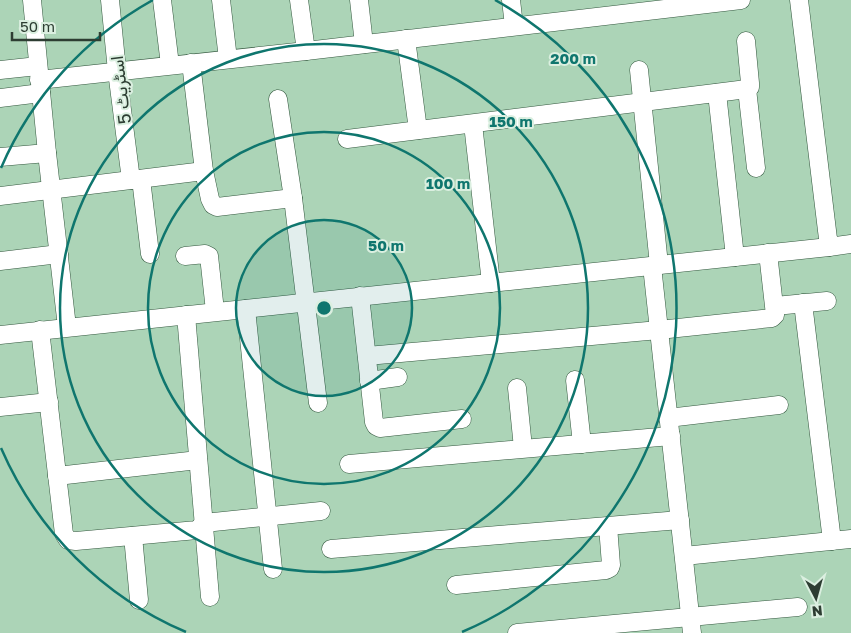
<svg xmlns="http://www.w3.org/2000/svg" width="851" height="633" font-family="'Golos Text',Vazirmatn,sans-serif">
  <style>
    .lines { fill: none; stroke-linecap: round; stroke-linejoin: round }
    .minor-casing { stroke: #34583f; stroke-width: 19 }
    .minor { stroke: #fff; stroke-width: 18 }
    .ring { fill: none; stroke: #0f766e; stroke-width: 2.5 }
    .labels { text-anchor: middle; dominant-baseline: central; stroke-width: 4; stroke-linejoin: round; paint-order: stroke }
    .street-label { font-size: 18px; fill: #2d3d32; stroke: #dbefe0 }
    .centre { fill: #0f766e; stroke: #dbefe0; stroke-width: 2.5 }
    .ring-label { font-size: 15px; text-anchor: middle; font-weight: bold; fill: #0f766e; stroke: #dbefe0; stroke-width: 4; stroke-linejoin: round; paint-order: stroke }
  </style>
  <rect width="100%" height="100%" fill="#acd4b7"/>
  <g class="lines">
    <defs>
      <g id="minor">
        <polyline points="32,0 47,153 67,327"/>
        <polyline points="110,0 117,71 131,180"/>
        <polyline points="162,0 170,65"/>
        <polyline points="221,0 228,59"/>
        <polyline points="299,0 306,51"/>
        <polyline points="359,0 364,44"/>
        <polyline points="511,0 514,26"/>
        <polyline points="799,0 829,247 851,244"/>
        <polyline points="406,39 418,130"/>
        <polyline points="191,63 204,171 210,199 213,205 217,207 293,198"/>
        <polyline points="0,70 38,66"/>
        <polyline points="639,70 659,265"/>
        <polyline points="39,80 306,51 741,0"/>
        <polyline points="747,89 756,168"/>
        <polyline points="717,93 735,257"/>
        <polyline points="0,98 41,93"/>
        <polyline points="278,99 293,198 318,403"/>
        <polyline points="473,124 491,283"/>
        <polyline points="347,139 747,89 750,87 750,83 746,41"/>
        <polyline points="0,157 47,153"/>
        <polyline points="141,179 150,254"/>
        <polyline points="0,196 204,171"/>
        <polyline points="185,256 205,254 209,256 215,311"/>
        <polyline points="0,261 59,254"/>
        <polyline points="652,266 692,633"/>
        <polyline points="360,296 374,422 376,426 380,428 462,419"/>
        <polyline points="803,303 832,541"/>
        <polyline points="775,306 827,301"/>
        <polyline points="246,309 273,569"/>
        <polyline points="186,315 210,597"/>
        <polyline points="40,330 64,534 68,540 76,541 197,530 204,523 321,511"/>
        <polyline points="0,335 829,247"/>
        <polyline points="367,356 659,330 772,318 775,315 768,253"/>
        <polyline points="575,380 582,444"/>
        <polyline points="369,381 398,377"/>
        <polyline points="517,388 523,448"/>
        <polyline points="0,407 49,402"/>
        <polyline points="668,418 779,405"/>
        <polyline points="349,464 671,436"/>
        <polyline points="57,476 198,460"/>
        <polyline points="133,536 139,600"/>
        <polyline points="331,549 680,520"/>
        <polyline points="684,556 851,539"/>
        <polyline points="456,585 606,570 610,568 611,565 608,526"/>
        <polyline points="517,633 798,607"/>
      </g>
    </defs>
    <use href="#minor" class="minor-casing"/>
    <use href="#minor" class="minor"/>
  </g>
  <circle cx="324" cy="308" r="88" fill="#0f766e" fill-opacity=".12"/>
  <g class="ring">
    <circle cx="324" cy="308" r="88"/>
    <circle cx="324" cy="308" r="176"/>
    <circle cx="324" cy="308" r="264"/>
    <path d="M186 632A352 352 0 0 1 1 448M1 168A352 352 0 0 1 153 0M495 0A352 352 0 0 1 462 632"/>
  </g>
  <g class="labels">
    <g class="street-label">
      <text transform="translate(120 90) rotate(-97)">اسٹریٹ 5</text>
    </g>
  </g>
  <circle cx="324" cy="308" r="8" class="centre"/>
  <g class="ring-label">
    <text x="573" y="64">200 m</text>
    <text x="511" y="127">150 m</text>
    <text x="448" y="189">100 m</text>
    <text x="386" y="251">50 m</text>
  </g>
  <g transform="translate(816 598) rotate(174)" stroke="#dbefe0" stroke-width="4" paint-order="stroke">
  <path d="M0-4L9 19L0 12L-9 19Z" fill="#2d3d32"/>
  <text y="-8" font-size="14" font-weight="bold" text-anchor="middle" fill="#2d3d32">N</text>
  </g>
  <path d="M12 32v8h88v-8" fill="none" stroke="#2d3d32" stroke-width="2.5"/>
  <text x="20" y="32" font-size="15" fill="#2d3d32" stroke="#dbefe0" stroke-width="4" paint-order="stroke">50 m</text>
</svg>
